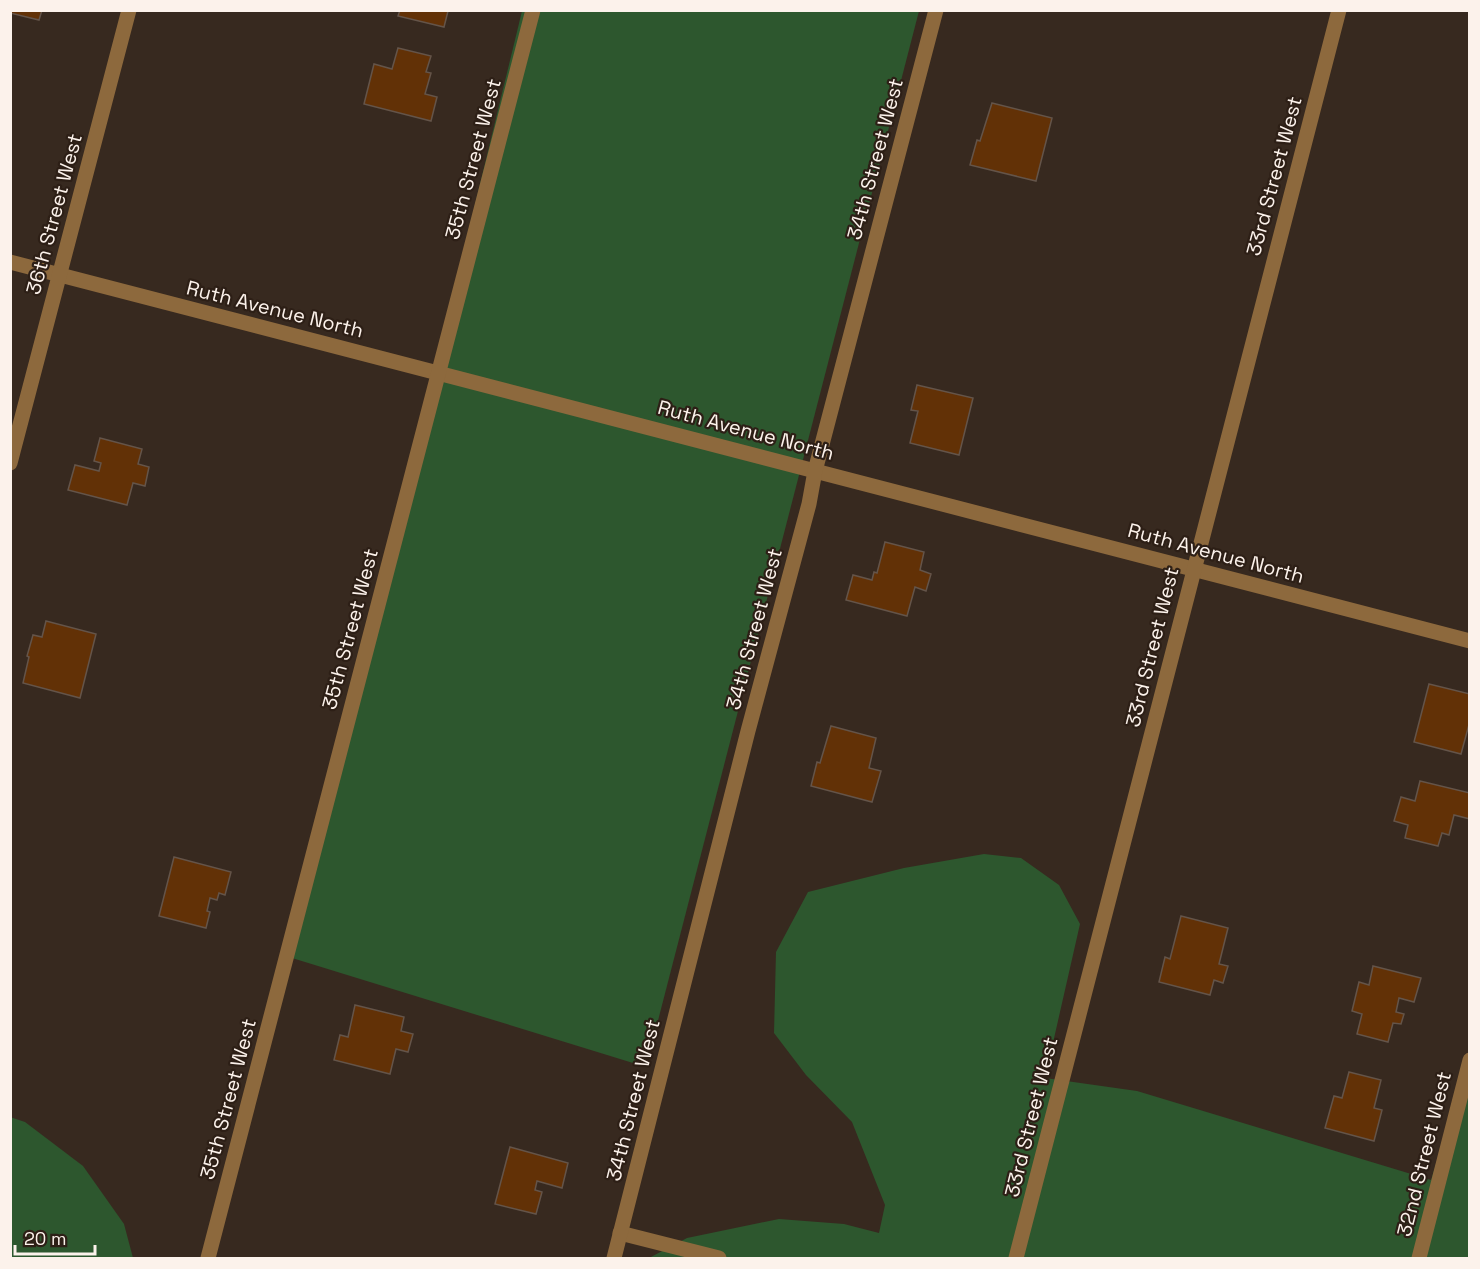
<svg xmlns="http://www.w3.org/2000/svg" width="1480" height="1269" font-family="'Space Grotesk',sans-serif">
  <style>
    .green { fill: #2d572e }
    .building { fill: #623106; stroke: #645449; stroke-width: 1.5 }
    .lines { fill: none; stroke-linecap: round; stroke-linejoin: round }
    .minor { stroke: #8d693d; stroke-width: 15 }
    .labels { text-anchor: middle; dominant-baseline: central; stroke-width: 4.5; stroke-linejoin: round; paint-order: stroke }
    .street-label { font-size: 20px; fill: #fcf2eb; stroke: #2d1f16 }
  </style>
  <rect width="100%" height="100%" fill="#37291f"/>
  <g class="green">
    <polygon points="522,11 919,11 646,1067 292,958"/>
    <polygon points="984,854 1021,858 1059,885 1080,924 1045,1078 1137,1091 1431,1180 1469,1057 1469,1258 649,1258 687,1238 779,1219 844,1224 879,1233 885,1205 852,1122 806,1075 774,1033 776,952 808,892 904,868"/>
    <polygon points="10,1117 25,1122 83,1166 124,1224 133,1258 11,1258"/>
  </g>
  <g class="building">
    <polygon points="10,10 42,10 39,20 10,13"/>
    <polygon points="400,10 450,10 448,11 444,27 398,16"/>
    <polygon points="398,48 431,56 426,72 431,73 425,94 437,97 431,121 364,104 374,64 392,69"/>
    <polygon points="992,103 1052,118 1036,181 970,165 977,140 980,141"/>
    <polygon points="917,385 973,398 959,455 910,443 918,411 911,410"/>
    <polygon points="100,438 142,449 138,464 149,467 145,486 133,483 127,505 68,490 75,465 99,471 101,463 94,461"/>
    <polygon points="885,542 924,552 920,570 931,574 926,591 915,587 907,616 846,600 853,575 872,580 874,572 877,573"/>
    <polygon points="46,621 96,634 80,698 23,683 29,657 27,656 33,635 42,637"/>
    <polygon points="1429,684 1470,694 1470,721 1461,754 1414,742"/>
    <polygon points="831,726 876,738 869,768 881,771 872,802 811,786 817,762 820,763"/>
    <polygon points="1420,781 1470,793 1470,819 1454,815 1449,835 1442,833 1438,846 1405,838 1408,825 1394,821 1401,797 1415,801"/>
    <polygon points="174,857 231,872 225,895 219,893 217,900 210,898 207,911 210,912 206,928 159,916"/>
    <polygon points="1181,916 1228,928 1219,964 1228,966 1223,983 1214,980 1210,995 1159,982 1165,957 1170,959"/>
    <polygon points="1373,966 1421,978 1414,1002 1399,998 1396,1012 1404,1014 1401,1024 1393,1023 1388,1042 1357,1034 1362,1014 1352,1011 1359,982 1369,985"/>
    <polygon points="355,1005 404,1017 401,1031 413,1034 408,1052 396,1049 390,1074 334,1060 340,1035 348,1037"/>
    <polygon points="1349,1072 1381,1080 1374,1108 1382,1110 1374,1141 1325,1128 1334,1096 1342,1098"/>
    <polygon points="510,1147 568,1163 562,1188 537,1181 535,1190 542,1192 536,1214 495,1204"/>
  </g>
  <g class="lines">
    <g class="minor">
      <polyline points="10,262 1470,641"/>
      <polyline points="10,463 129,10"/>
      <polyline points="620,1233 719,1258"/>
      <polyline points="208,1258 533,10"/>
      <polyline points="614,1258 748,731 809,504 815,471 936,10"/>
      <polyline points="1016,1258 1339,10"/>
      <polyline points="1419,1258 1470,1060"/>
    </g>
  </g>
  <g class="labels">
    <g class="street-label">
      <text transform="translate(473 159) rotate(-75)">35th Street West</text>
      <text transform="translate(875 159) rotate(-75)">34th Street West</text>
      <text transform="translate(1274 176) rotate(-75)">33rd Street West</text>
      <text transform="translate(54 214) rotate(-75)">36th Street West</text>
      <text transform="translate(275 309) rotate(14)">Ruth Avenue North</text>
      <text transform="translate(746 430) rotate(15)">Ruth Avenue North</text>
      <text transform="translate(1216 553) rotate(15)">Ruth Avenue North</text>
      <text transform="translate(350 629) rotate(-75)">35th Street West</text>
      <text transform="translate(754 629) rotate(-75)">34th Street West</text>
      <text transform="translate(1152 647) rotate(-76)">33rd Street West</text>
      <text transform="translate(228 1099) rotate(-75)">35th Street West</text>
      <text transform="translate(633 1100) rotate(-76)">34th Street West</text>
      <text transform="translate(1031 1117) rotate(-76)">33rd Street West</text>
      <text transform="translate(1424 1154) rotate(-76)">32nd Street West</text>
    </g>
  </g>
  <rect width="1480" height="1269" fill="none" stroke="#fcf2eb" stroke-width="24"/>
  <path d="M15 1245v9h80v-9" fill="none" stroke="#fcf2eb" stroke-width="3"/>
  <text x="24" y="1245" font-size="18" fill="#fcf2eb" stroke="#2d1f16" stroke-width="4.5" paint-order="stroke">20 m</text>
</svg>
